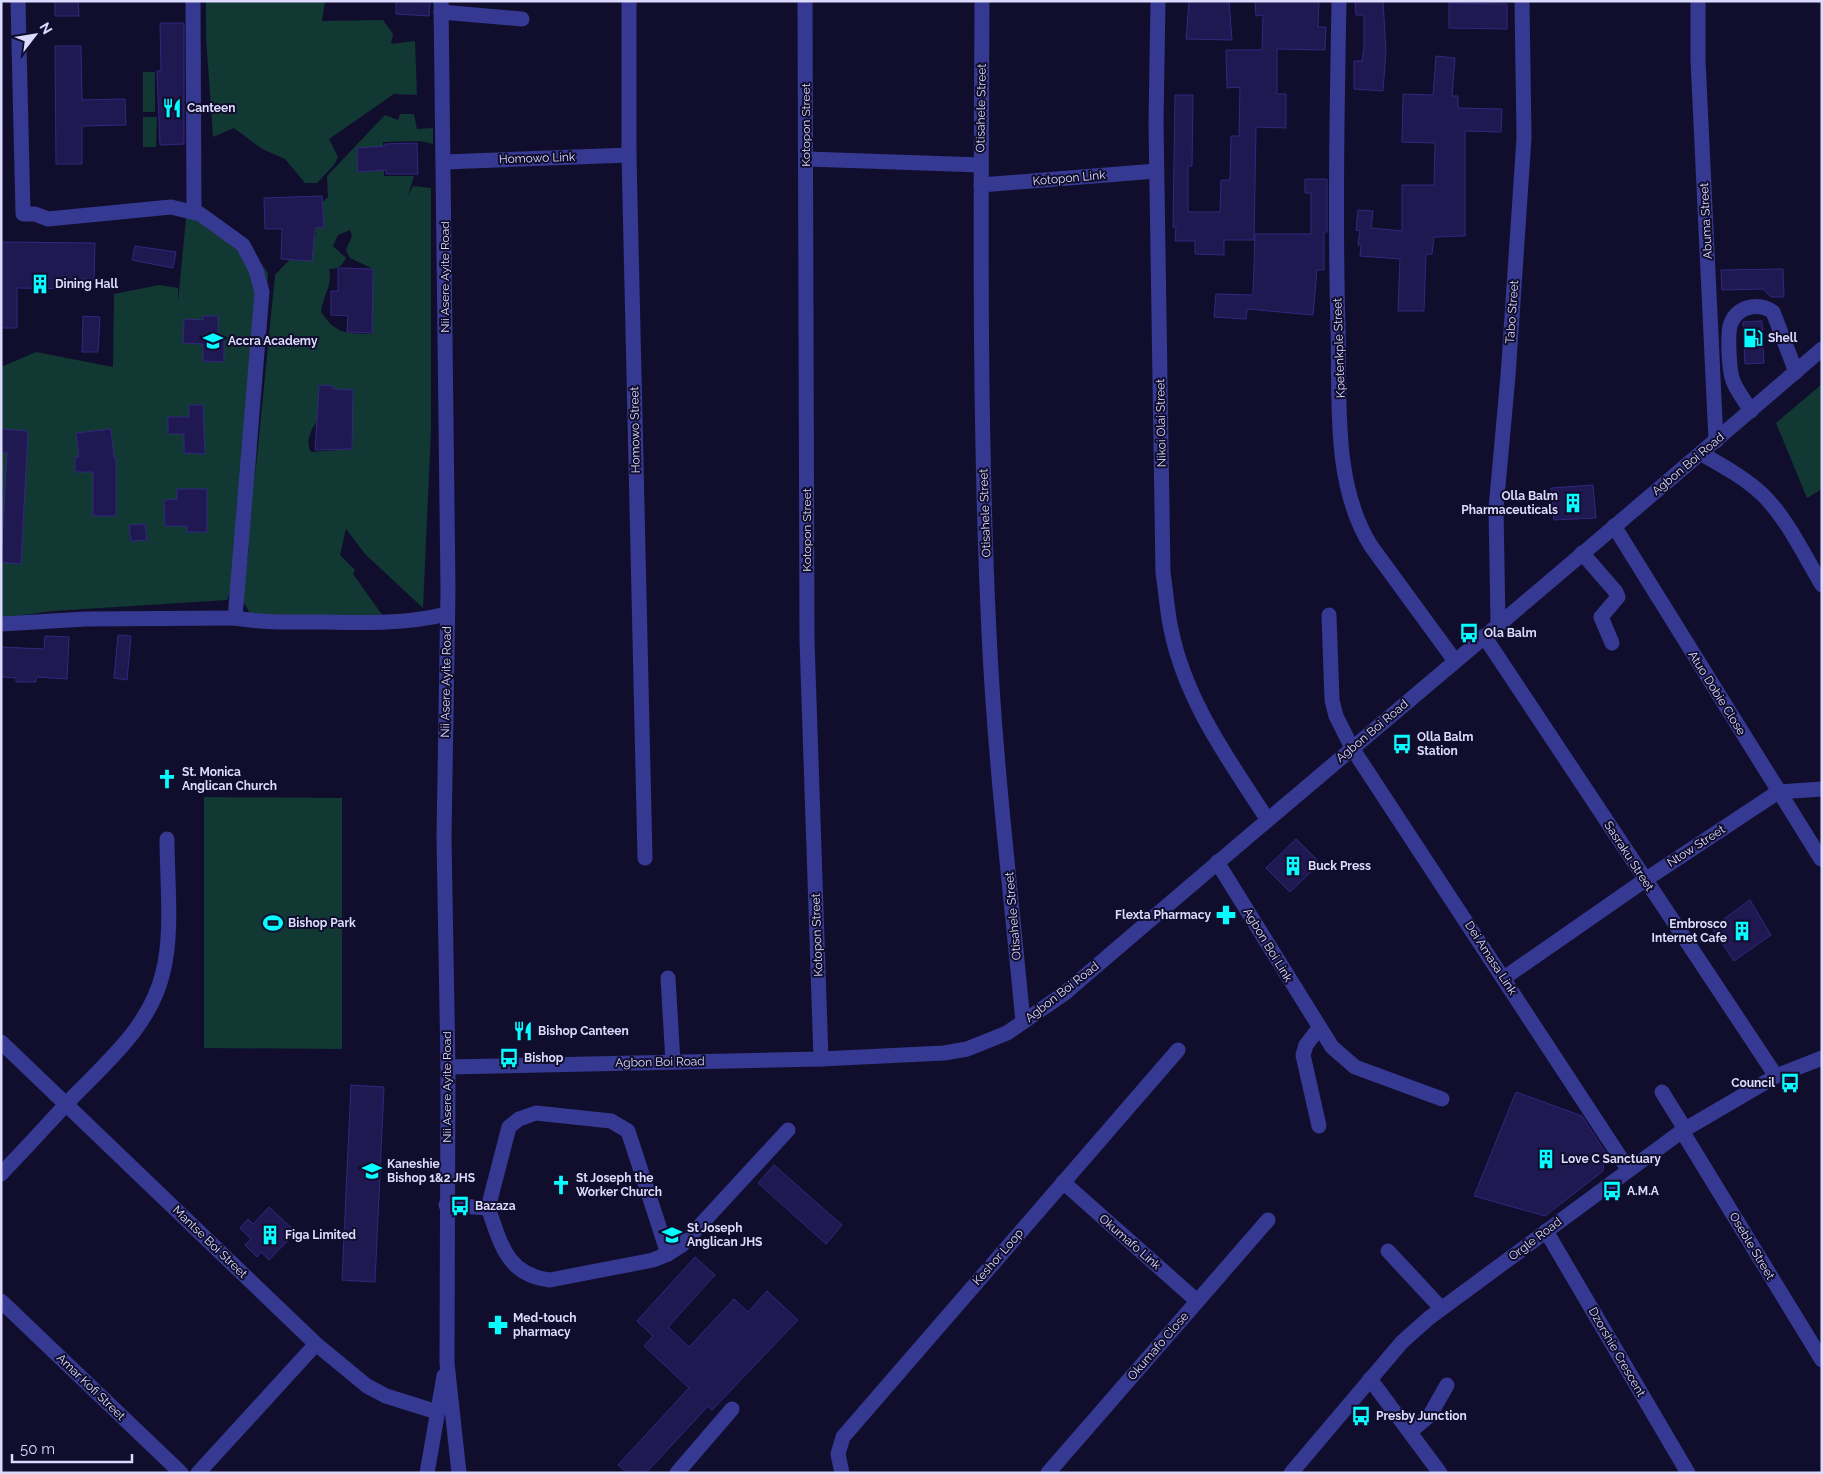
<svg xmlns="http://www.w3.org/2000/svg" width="1823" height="1474" font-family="Raleway,sans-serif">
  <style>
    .green { fill: #113833; fill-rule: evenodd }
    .building { fill: #1f1851; stroke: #31287f }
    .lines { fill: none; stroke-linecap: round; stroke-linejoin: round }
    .minor { stroke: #353991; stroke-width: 15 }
    .labels { text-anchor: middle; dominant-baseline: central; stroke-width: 4; stroke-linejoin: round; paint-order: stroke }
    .poi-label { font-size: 12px; font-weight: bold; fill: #dcdbff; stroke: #110e2d; text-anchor: start }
    .street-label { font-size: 12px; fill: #dcdbff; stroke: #110e2d }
  </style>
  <rect width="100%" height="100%" fill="#110e2d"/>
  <g class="green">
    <polygon points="206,1 325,1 322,21 383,20 393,34 391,44 415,41 417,95 394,94 329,139 338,157 334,165 317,183 305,183 285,159 262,149 234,128 213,137 206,37"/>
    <rect x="143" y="72" width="12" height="40"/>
    <path d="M 400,114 L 414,114 L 417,129 L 433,128 L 433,144 L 420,141 L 383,142 L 384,176 L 414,176 L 408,196 L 413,186 L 431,188 L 431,430 L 423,608 L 366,555 L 346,529 L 340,555 L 355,570 L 353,574 L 388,623 L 253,618 L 242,600 L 249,546 L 227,600 L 53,611 L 1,618 L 1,367 L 36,352 L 113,367 L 114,294 L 159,285 L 178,288 L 178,302 L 186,218 L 190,207 L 244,241 L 268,273 L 255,477 L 275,275 L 294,255 L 307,253 L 316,234 L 314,222 L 316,208 L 328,197 L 327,176 L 385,115 L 398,120 ZM 350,230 L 352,236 L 346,250 L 350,258 L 373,269 L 372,301 L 353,310 L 372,310 L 372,334 C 345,333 337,335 321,312 C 323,295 333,285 329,269 C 338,269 342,266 346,258 L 333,246 L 338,235 ZM 333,386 L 333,396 L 340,396 L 340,389 L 353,390 L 352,449 L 311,452 C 303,439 315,426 320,415 C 323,407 325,397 328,388 Z"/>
    <polygon points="143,117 157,117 156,147 143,147"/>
    <polygon points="1822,384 1822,489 1807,498 1776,423"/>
    <polygon points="204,797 342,798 342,1049 204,1048"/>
  </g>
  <g class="building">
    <polygon points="55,1 78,1 79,16 55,16"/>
    <polygon points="396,1 430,2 429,16 396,14"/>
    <polygon points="1189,1 1229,1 1232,40 1186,39"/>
    <polygon points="1255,1 1319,1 1318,27 1326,27 1325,50 1277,49 1277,94 1286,94 1286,128 1256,127 1254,240 1224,240 1224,255 1195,254 1195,241 1175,241 1176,227 1173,227 1175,95 1193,95 1192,166 1188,166 1188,212 1220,212 1221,180 1230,180 1231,136 1239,136 1240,87 1227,88 1226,50 1262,50 1263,15 1256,16"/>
    <polygon points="1355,1 1383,1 1386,50 1383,91 1354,89 1354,61 1362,61 1364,49 1364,15 1356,15"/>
    <polygon points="1449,3 1507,4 1507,29 1449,28"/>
    <polygon points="160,23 184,23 184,144 160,145 157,71 161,71"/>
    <polygon points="55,46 81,46 82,100 125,99 126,125 82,126 82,164 56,164"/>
    <polygon points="1436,56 1455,58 1452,96 1458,96 1458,108 1502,109 1501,132 1465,131 1465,236 1434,237 1432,254 1426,254 1424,311 1398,311 1400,259 1360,256 1361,245 1358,245 1360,231 1356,230 1358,210 1373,211 1371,228 1402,231 1402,185 1434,185 1435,143 1402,142 1403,94 1433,95"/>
    <polygon points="417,143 418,174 386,174 386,170 358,172 357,148 385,146 385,144"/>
    <polygon points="1305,179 1327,179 1327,232 1324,232 1324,270 1317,270 1313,315 1247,309 1246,319 1214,317 1216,294 1253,295 1255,234 1311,234 1311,193 1305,193"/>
    <polygon points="322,196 324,227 315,228 312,261 281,259 282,229 265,229 264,198"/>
    <polygon points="1,242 95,243 94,280 80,279 80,289 17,288 17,328 1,328"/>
    <polygon points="135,246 176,252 173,268 132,260"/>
    <polygon points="338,268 373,269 372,333 347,332 348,316 331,315 331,291 338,291"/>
    <polygon points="1783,269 1784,297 1771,297 1763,289 1722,290 1721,270"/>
    <polygon points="83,316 100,317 98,352 82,352"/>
    <polygon points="203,316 218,316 218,337 224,337 224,362 203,361 203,344 183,343 184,319 203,320"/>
    <polygon points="1762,321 1764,363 1745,364 1743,322"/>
    <polygon points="319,385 333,386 333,389 353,390 352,449 315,450"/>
    <polygon points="189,405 203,405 205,454 184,453 184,434 168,434 168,417 189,417"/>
    <polygon points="1,429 28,431 21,564 1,562 7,453 1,453"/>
    <polygon points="111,429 114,458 116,458 116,516 93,516 93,472 75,472 75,457 79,457 76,433"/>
    <polygon points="1593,485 1596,518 1554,520 1551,488"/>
    <polygon points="177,489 207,489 207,532 187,532 187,526 165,526 164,500 177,499"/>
    <polygon points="145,524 147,540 131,541 129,525"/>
    <polygon points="118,635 131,636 127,680 114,678"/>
    <polygon points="45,636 69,637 67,679 36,677 36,682 16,682 16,678 1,677 1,647 44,649"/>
    <polygon points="1296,839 1320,863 1290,892 1266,868"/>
    <polygon points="1750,900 1771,935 1734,961 1712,928"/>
    <polygon points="351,1085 384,1087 375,1282 342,1280"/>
    <polygon points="1516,1092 1582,1116 1605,1152 1603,1171 1545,1216 1474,1196"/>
    <polygon points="774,1165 842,1225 826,1244 758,1183"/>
    <polygon points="269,1207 296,1232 269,1260 261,1252 257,1257 245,1245 251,1239 240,1228 248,1219 253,1224"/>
    <polygon points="695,1257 715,1275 668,1327 689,1347 734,1299 748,1312 767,1291 798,1320 712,1410 708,1406 646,1473 627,1473 618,1465 689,1388 644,1346 653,1336 637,1321"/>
  </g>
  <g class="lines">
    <g class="minor">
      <path d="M 18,1 L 23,214 L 35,214 L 48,219 L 171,207 L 200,214 L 243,245 L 256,270 L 262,292 L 235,618 C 265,623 294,622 324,622 C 366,623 406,624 447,614"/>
      <polyline points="193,1 194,212"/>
      <polyline points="441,1 448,590 444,838 448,1067 447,1363 459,1473"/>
      <polyline points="629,1 629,155 645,858"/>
      <polyline points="805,1 807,640 821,1059"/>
      <path d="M 982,1 C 981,212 979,423 989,633 C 995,763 1011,893 1023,1022"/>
      <path d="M 1158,1 L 1156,122 L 1163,573 C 1166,591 1167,611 1171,629 C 1185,700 1229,760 1267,819"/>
      <path d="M 1339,1 C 1337,110 1335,219 1338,328 C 1340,399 1332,484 1371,546 L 1455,661"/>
      <polyline points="1698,1 1698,60 1716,441"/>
      <polyline points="441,12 522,19"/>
      <polyline points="807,159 981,165"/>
      <polyline points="444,162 629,155"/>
      <polyline points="981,185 1156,171"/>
      <path d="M 1751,411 C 1745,401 1737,391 1733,381 C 1729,371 1727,332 1731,323 C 1738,306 1759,302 1773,312 L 1796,372"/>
      <path d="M 1702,454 C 1723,466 1745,478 1763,495 C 1788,520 1804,555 1822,585"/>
      <polyline points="1614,526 1821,859"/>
      <polyline points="1582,553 1616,592 1618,597 1601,617 1612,643"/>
      <polyline points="1329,615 1332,700 1336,716 1352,748 1628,1169"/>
      <polyline points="1498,623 1496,508 1508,376 1524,138 1522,1"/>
      <polyline points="1,624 86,619 235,618"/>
      <polyline points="1484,636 1776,1076"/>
      <polyline points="1217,862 1332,1047 1355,1067 1442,1099"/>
      <polyline points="668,978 673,1062"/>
      <polyline points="1504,978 1645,880 1778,792 1822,789"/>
      <polyline points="1319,1028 1306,1045 1303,1055 1319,1126"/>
      <polyline points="1,1042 316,1344 367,1386 386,1396 437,1412"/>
      <path d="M 448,1067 L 821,1059 L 944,1053 L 967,1049 L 1007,1033 L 1065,993 C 1316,777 1571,566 1822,349"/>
      <polyline points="1662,1092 1685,1129"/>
      <polyline points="1682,1131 1822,1360"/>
      <path d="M 1,1174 C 25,1149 48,1124 71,1099 C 108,1061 151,1025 163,972 C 173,934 167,879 167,839"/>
      <polyline points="1063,1182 1197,1301"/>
      <path d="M 446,1205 L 488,1208 C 501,1243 506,1275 550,1280 L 653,1260 L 668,1254 L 682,1245 L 788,1130"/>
      <polyline points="488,1208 509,1127 519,1119 536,1113 611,1121 628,1131 668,1254"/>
      <polyline points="1546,1231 1688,1473"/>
      <polyline points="1388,1251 1441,1308"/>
      <polyline points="1,1301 181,1473"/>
      <polyline points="1370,1379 1440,1473"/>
      <polyline points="1410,1432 1430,1415 1447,1385"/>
      <polyline points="198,1473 316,1344"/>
      <polyline points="427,1473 444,1376"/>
      <polyline points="677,1473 732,1409"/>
      <polyline points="842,1473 838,1454 843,1437 1178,1050"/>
      <polyline points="1048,1473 1268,1220"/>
      <polyline points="1291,1473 1402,1342 1429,1318 1682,1131 1776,1076 1822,1058"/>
    </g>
  </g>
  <defs>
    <symbol id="restaurant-bare" viewBox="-9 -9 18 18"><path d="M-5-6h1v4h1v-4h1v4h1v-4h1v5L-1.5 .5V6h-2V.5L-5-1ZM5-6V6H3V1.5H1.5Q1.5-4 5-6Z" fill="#07fcff" stroke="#110e2d" stroke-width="2.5" paint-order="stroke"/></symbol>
    <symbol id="building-bare" viewBox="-9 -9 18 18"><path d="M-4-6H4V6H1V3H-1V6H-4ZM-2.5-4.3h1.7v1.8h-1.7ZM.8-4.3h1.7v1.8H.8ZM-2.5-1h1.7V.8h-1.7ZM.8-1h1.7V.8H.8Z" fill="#07fcff" stroke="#110e2d" stroke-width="2.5" paint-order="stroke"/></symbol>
    <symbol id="fuel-bare" viewBox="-9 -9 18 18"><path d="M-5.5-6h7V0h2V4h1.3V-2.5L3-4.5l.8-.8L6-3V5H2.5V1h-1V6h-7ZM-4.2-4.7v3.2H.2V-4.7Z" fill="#07fcff" stroke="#110e2d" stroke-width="2.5" paint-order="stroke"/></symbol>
    <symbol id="school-bare" viewBox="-9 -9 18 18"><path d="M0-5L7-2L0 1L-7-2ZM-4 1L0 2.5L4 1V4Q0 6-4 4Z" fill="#07fcff" stroke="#110e2d" stroke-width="2.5" paint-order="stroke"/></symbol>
    <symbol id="bus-bare" viewBox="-9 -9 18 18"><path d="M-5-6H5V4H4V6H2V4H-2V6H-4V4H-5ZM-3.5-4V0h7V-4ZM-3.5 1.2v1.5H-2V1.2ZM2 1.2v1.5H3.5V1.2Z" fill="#07fcff" stroke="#110e2d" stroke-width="2.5" paint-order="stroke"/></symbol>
    <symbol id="church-bare" viewBox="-9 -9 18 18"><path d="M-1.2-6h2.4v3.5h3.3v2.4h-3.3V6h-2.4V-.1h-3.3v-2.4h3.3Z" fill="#07fcff" stroke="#110e2d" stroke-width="2.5" paint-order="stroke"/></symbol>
    <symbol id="pharmacy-bare" viewBox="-9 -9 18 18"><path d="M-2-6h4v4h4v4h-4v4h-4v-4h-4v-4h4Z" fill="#07fcff" stroke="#110e2d" stroke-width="2.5" paint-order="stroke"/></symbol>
    <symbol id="stadium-bare" viewBox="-9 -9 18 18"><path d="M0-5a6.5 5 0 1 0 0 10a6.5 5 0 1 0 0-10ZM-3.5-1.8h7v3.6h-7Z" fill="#07fcff" stroke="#110e2d" stroke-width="2.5" paint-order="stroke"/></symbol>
  </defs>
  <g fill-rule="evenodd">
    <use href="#restaurant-bare" x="158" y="94" width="28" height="28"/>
    <use href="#building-bare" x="26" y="270" width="28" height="28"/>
    <use href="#fuel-bare" x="1739" y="324" width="28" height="28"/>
    <use href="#school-bare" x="199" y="327" width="28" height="28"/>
    <use href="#building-bare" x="1559" y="489" width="28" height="28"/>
    <use href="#bus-bare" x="1455" y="619" width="28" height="28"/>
    <use href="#bus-bare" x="1388" y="730" width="28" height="28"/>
    <use href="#church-bare" x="153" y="765" width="28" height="28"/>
    <use href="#building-bare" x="1279" y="852" width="28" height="28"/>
    <use href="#pharmacy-bare" x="1212" y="901" width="28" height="28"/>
    <use href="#stadium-bare" x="259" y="909" width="28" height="28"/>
    <use href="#building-bare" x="1728" y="917" width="28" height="28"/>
    <use href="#restaurant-bare" x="509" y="1017" width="28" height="28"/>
    <use href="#bus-bare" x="495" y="1044" width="28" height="28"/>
    <use href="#bus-bare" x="1776" y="1069" width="28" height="28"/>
    <use href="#building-bare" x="1532" y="1145" width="28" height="28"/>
    <use href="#school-bare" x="358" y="1157" width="28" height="28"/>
    <use href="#church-bare" x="547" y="1171" width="28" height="28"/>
    <use href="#bus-bare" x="1598" y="1177" width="28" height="28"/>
    <use href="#bus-bare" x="446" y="1192" width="28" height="28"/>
    <use href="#building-bare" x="256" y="1221" width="28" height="28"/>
    <use href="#school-bare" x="658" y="1221" width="28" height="28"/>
    <use href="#pharmacy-bare" x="484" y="1311" width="28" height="28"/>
    <use href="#bus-bare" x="1347" y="1402" width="28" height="28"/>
  </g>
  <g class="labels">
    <g class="poi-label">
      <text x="187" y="108">Canteen</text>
      <text x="55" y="284">Dining Hall</text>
      <text x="1768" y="338">Shell</text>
      <text x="228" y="341">Accra Academy</text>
      <text x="1558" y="496" text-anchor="end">Olla Balm<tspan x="1558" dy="14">Pharmaceuticals</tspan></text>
      <text x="1484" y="633">Ola Balm</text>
      <text x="1417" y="737">Olla Balm<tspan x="1417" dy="14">Station</tspan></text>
      <text x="182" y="772">St. Monica<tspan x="182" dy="14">Anglican Church</tspan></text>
      <text x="1308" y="866">Buck Press</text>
      <text x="1211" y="915" text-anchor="end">Flexta Pharmacy</text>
      <text x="288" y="923">Bishop Park</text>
      <text x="1727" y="924" text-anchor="end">Embrosco<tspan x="1727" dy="14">Internet Cafe</tspan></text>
      <text x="538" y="1031">Bishop Canteen</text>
      <text x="524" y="1058">Bishop</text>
      <text x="1775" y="1083" text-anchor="end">Council</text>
      <text x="1561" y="1159">Love C Sanctuary</text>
      <text x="387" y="1164">Kaneshie<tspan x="387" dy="14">Bishop 1&amp;2 JHS</tspan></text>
      <text x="576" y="1178">St Joseph the<tspan x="576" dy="14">Worker Church</tspan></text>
      <text x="1627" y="1191">A.M.A</text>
      <text x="475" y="1206">Bazaza</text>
      <text x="687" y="1228">St Joseph<tspan x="687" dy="14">Anglican JHS</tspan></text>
      <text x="285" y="1235">Figa Limited</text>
      <text x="513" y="1318">Med-touch<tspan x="513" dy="14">pharmacy</tspan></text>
      <text x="1376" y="1416">Presby Junction</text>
    </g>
    <g class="street-label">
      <text transform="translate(981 108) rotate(-89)">Otisahele Street</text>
      <text transform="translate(806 125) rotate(-90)">Kotopon Street</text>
      <text transform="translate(537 158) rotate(-2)">Homowo Link</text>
      <text transform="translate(1069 178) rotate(-5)">Kotopon Link</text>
      <text transform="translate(1706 221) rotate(-93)">Abuma Street</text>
      <text transform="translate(445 277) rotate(-90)">Nii Asere Ayite Road</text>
      <text transform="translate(1512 312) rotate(-86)">Tabo Street</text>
      <text transform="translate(1339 348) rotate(-92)">Kpetenkple Street</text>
      <text transform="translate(1161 423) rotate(-91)">Nikoi Olai Street</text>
      <text transform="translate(635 430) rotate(-91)">Homowo Street</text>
      <text transform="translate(1688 464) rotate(-40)">Agbon Boi Road</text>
      <text transform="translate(985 513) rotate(-92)">Otisahele Street</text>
      <text transform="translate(807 530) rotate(-90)">Kotopon Street</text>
      <text transform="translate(446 682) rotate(-89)">Nii Asere Ayite Road</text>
      <text transform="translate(1717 693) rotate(58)">Atuo Dobie Close</text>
      <text transform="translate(1372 731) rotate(-40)">Agbon Boi Road</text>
      <text transform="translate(1696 846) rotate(-33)">Ntow Street</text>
      <text transform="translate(1629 856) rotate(57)">Sasraku Street</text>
      <text transform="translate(1013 916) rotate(-95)">Otisahele Street</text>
      <text transform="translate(817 935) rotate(-92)">Kotopon Street</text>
      <text transform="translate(1268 945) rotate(59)">Agbon Boi Link</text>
      <text transform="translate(1491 958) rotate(57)">Dei Amasa Link</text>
      <text transform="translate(1062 992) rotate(-38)">Agbon Boi Road</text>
      <text transform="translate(660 1062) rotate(-1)">Agbon Boi Road</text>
      <text transform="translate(447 1087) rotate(-90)">Nii Asere Ayite Road</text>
      <text transform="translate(1535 1239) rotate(-37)">Orgle Road</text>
      <text transform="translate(210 1242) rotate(44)">Mantse Boi Street</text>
      <text transform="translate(1130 1242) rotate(41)">Okumafo Link</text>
      <text transform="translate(1752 1246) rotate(59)">Oseble Street</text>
      <text transform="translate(998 1257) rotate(-49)">Keshor Loop</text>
      <text transform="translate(1158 1346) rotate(-49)">Okumafo Close</text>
      <text transform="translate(1617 1352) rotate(60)">Dzorshie Crescent</text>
      <text transform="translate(91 1387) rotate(44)">Amar Kofi Street</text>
    </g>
  </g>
  <rect width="1823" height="1474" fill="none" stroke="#dcdbff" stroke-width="5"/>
  <g transform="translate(35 35) rotate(59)" stroke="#110e2d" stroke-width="4" paint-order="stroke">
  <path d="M0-4L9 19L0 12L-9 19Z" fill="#dcdbff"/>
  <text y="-8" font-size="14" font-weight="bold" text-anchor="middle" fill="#dcdbff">N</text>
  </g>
  <path d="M12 1454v8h120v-8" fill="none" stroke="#dcdbff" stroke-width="2.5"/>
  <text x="20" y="1454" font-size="15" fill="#dcdbff" stroke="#110e2d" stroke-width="4" paint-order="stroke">50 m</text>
</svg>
